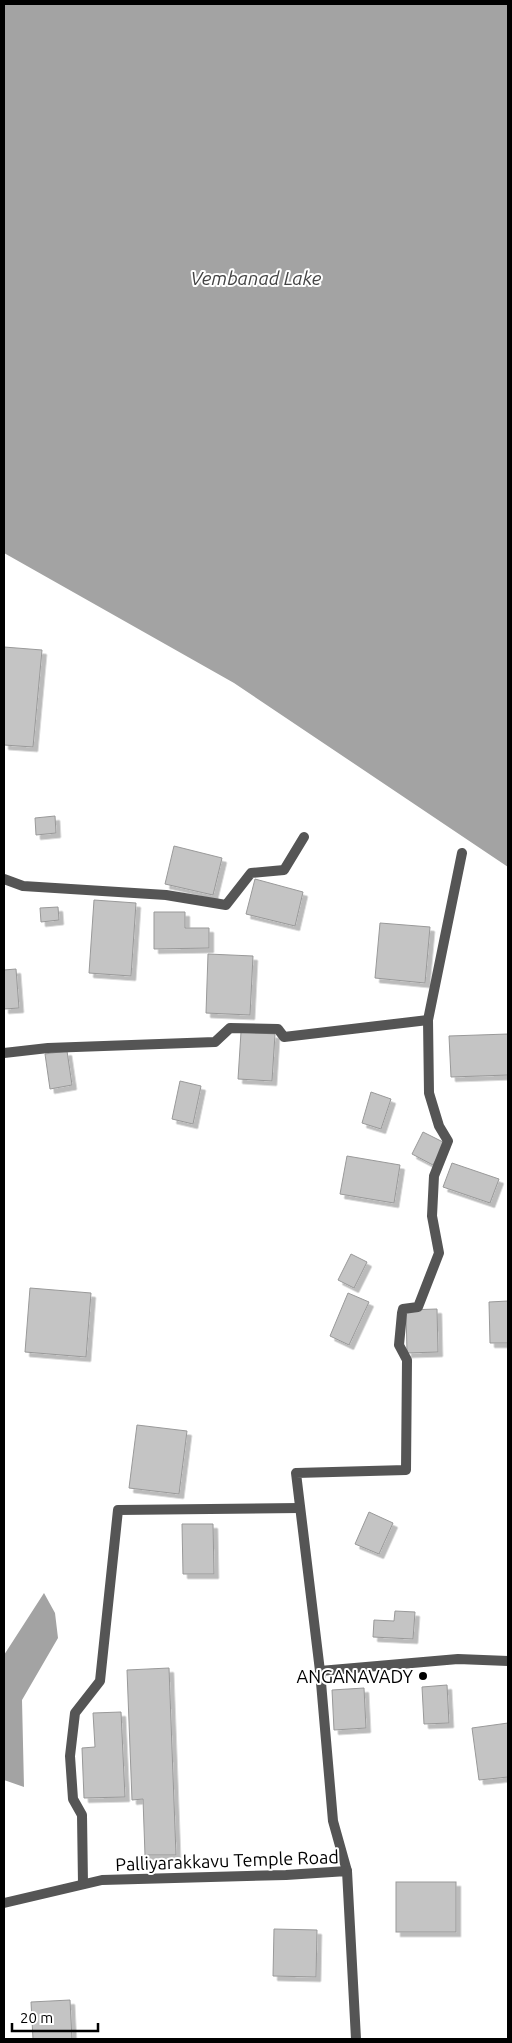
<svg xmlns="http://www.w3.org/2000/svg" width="512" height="2043" font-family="Ubuntu,sans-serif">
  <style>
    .water { fill: #a3a3a3 }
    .building { fill: #c4c4c4; stroke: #999; filter: url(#shadow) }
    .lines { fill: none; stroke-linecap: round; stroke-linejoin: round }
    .minor { stroke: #555; stroke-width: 10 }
    .tertiary { stroke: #555; stroke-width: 10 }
    .poi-dot { fill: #000; stroke: #fff; stroke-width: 2 }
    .labels { text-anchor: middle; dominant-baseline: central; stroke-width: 4; stroke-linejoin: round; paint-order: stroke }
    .poi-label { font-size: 18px; fill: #000; stroke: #fff; text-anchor: end }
    .street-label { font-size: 18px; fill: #000; stroke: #fff }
    .water-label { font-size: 19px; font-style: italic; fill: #444; stroke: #fff }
  </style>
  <defs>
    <filter id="shadow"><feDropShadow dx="4.5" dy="4.5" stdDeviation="0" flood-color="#0004"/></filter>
  </defs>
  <rect width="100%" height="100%" fill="#fff"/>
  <g class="water">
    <polygon points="4,4 508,4 508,867 234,683 4,553"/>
    <polygon points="44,1593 55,1613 58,1638 22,1700 24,1787 4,1780 4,1655"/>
  </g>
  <g class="building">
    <polygon points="4,647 42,650 33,747 4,745"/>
    <polygon points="55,816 56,833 36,835 35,818"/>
    <polygon points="174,846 222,858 213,895 165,884"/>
    <polygon points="255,879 303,892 295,926 246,914"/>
    <polygon points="94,900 136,903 131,976 89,973"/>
    <polygon points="58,907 59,920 41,922 40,908"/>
    <polygon points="154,912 185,912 185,928 209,928 209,948 154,949"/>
    <polygon points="380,923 430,927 425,983 375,978"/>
    <polygon points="208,954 253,956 250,1015 206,1013"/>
    <polygon points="16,969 19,1008 4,1009 4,970"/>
    <polygon points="241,1032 275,1034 272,1081 238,1079"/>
    <polygon points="508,1034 508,1075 451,1077 449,1036"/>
    <polygon points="67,1051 72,1085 50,1089 45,1054"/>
    <polygon points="180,1081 201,1086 193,1124 172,1119"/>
    <polygon points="371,1092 391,1099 381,1129 362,1123"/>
    <polygon points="423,1132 445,1143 433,1165 412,1154"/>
    <polygon points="347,1156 400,1165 394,1203 340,1194"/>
    <polygon points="452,1163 499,1179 490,1203 443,1187"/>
    <polygon points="351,1254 367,1262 354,1288 338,1280"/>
    <polygon points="30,1288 91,1293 86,1357 25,1352"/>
    <polygon points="348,1293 369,1302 349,1345 330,1336"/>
    <polygon points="508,1301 508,1343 490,1343 489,1302"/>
    <polygon points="437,1309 438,1352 407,1353 406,1310"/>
    <polygon points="137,1425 187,1431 179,1494 129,1488"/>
    <polygon points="369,1512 393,1523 379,1554 355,1544"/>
    <polygon points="182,1524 213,1524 214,1574 183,1574"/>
    <polygon points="395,1611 415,1612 413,1639 373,1637 374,1620 394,1621"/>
    <polygon points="169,1668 176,1855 145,1855 143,1799 132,1800 127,1670"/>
    <polygon points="447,1685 449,1723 424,1724 422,1687"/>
    <polygon points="364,1688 366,1728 334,1730 332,1690"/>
    <polygon points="121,1712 125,1797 84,1798 82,1748 95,1747 93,1713"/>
    <polygon points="508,1723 508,1777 479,1780 472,1728"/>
    <rect x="396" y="1882" width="60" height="50"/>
    <polygon points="274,1929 317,1930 316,1977 273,1976"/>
    <polygon points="70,2000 72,2039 33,2039 31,2002"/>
  </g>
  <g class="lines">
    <g class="minor">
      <polyline points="4,879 23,886 166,895 226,905 251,873 284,870 304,837"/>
      <polyline points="4,1053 48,1048 215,1042 230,1028 278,1029 284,1037 428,1020"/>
      <polyline points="320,1671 458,1659 508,1661"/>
      <polyline points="347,1871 333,1821 320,1671 296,1473 406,1470 407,1360 399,1345 402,1313 403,1309 418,1307 439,1253 432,1216 434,1176 448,1141 439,1126 429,1093 428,1020 462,853"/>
      <polyline points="83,1884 82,1815 73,1799 70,1756 75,1713 100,1681 118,1510 300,1508"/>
    </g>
    <polyline class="tertiary" points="4,1903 102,1880 286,1875 347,1871 356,2039"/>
  </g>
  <circle class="poi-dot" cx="423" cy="1676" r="5"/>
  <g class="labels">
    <g class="poi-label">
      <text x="413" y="1676">ANGANAVADY</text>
    </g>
    <g class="street-label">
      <text transform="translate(227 1860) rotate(-2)">Palliyarakkavu Temple Road</text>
    </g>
    <g class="water-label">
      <text x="256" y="278">Vembanad Lake</text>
    </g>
  </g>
  <rect width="512" height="2043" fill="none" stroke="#000000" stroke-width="10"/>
  <path d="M12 2023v8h86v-8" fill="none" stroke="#000000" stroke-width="2.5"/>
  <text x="20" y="2023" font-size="15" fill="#000000" stroke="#ffffff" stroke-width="4" paint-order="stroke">20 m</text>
</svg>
